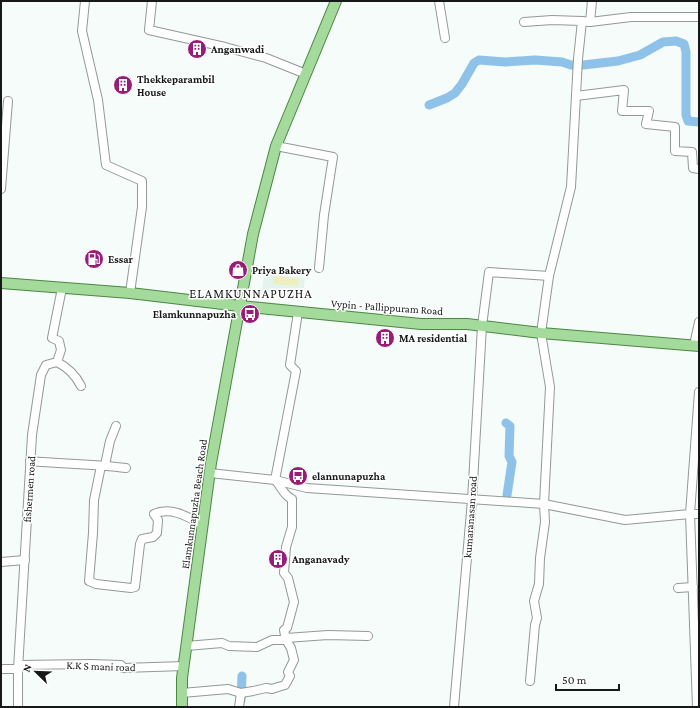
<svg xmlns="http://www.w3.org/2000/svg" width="700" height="708" font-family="'Crimson Pro',serif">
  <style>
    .built { fill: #e3f3ee }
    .green { fill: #efefbd }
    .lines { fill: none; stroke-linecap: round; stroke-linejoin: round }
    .canal { stroke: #8fc2e8; stroke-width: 9 }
    .minor-casing { stroke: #929997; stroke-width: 10 }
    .major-casing { stroke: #4c8742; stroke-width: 12 }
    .minor { stroke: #fff; stroke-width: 8 }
    .major { stroke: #a4da9b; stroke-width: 10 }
    .labels { text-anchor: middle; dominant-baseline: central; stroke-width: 3; stroke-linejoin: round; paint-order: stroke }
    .poi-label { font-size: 11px; font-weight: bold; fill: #171918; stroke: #fff; text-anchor: start }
    .street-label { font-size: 11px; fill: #171918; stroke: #fff }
    .quarter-label { font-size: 13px; letter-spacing: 1px; fill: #171918; stroke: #fff }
  </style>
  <rect width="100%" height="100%" fill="#f5fcfa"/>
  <polygon class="built" points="264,274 305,278 303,296 262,292"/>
  <polygon class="green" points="274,276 299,279 298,286 273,284"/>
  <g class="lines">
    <g class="canal">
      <polyline points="429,105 447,98 455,93 462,84 474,63 479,60 505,62 535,60 562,62 571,65 583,65 618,61 640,55 663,42 676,41 684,44 686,52 686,115 688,121 699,122"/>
      <polyline points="506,423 510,426 509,456 512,462 507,495"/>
      <polyline points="241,700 242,676"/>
    </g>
    <defs>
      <g id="minor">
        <polyline points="85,1 82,31 98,100 106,165 142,181 142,207 130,293"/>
        <polyline points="152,1 149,30 225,47 266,58 306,74"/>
        <polyline points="439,1 445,38"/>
        <polyline points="592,1 590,22 631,17 699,17"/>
        <polyline points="524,22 552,20 582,21"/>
        <polyline points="576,96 624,90 622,111 649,111 646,124 675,127 675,151 692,152 693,168 699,169"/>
        <polyline points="276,146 333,157 324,215 319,268"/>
        <polyline points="1,189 8,101"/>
        <polyline points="694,345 699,322"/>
        <path d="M 57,362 C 67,367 76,376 81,386"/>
        <path d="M 30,461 C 62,464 94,464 126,468"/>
        <polyline points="105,465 110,441 116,426"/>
        <path d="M 101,466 L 94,500 L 93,533 L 89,581 L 96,584 L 131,588 L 135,587 L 140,544 L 142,539 L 153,537 L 157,533 L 158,520 L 154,514 C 171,506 188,517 203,525"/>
        <polyline points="210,473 275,480 307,488 544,504 625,520 690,514 699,392"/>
        <polyline points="1,562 25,560"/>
        <polyline points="678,588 693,587"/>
        <polyline points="286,638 328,635 368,636"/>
        <polyline points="186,646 222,643 229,646 257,647 272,640 286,640"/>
        <polyline points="19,665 91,664 121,665 123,668 184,666"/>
        <polyline points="1,669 18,669"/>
        <polyline points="530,681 535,625 537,618 534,601 539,584 540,558 545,522 544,504 550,387 541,333 549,276"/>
        <polyline points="182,693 228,689 241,693 239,707"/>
        <path d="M 241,693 L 253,691 L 266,688 L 272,689 L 278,687 L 285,685 L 290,676 L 288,672 L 294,660 L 291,648 L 286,640 L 284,630 L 287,628 L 294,602 L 288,578 L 284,573 L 286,547 L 292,527 L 292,499 C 283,495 282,487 275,480 L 296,371 L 290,365 L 298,312"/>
        <polyline points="18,707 18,669 32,435 41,375 46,365 57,362 61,350 59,341 52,338 62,288"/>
        <polyline points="454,707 472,500 482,326 489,272 549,276 571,187 578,59 582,21 590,22"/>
        <polyline points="697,707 690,514 699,514"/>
      </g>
      <g id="major">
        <polyline points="1,283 130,293 240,306 421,324 467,324 541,333 699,346"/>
        <polyline points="182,707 182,678 211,463 253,234 276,146 336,1"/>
      </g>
    </defs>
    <use href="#minor" class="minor-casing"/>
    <use href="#major" class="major-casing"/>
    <use href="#minor" class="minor"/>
    <use href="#major" class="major"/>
  </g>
  <defs>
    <symbol id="building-disc" viewBox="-11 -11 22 22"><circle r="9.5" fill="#971d77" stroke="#fff"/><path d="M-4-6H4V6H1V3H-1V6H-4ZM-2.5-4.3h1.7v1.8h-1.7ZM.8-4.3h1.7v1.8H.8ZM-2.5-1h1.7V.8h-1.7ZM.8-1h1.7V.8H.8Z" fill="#fff"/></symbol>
    <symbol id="fuel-disc" viewBox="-11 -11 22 22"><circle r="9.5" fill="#971d77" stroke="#fff"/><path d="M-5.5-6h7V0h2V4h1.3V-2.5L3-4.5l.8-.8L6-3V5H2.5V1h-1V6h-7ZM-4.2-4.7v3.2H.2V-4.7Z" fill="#fff"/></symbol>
    <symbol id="shop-disc" viewBox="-11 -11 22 22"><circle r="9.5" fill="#971d77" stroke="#fff"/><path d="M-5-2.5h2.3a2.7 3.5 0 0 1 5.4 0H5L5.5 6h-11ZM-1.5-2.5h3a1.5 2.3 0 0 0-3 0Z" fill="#fff"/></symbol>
    <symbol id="bus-disc" viewBox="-11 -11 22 22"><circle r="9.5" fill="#971d77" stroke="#fff"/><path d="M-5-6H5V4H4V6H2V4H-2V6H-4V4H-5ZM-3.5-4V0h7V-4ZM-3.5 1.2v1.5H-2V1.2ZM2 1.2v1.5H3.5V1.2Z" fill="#fff"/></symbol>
  </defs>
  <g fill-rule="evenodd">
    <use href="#building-disc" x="186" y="38" width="22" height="22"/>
    <use href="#building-disc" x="112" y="74" width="22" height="22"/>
    <use href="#fuel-disc" x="83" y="248" width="22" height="22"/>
    <use href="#shop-disc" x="227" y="259" width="22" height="22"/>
    <use href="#bus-disc" x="239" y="303" width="22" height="22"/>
    <use href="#building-disc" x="374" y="327" width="22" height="22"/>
    <use href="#bus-disc" x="287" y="465" width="22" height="22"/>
    <use href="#building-disc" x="267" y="548" width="22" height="22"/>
  </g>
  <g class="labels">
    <g class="poi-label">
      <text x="211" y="49">Anganwadi</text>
      <text x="137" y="79">Thekkeparambil<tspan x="137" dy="13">House</tspan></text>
      <text x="108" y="259">Essar</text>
      <text x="252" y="270">Priya Bakery</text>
      <text x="236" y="314" text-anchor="end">Elamkunnapuzha</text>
      <text x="399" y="338">MA residential</text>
      <text x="312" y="476">elannunapuzha</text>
      <text x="292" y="559">Anganavady</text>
    </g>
    <g class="street-label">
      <text transform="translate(387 307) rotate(4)">Vypin - Pallippuram Road</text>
      <text transform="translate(29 489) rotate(-86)">fishermen road</text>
      <text transform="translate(194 504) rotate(-82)">Elamkunnapuzha Beach Road</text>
      <text transform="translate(470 517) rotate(-86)">kumaranasan road</text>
      <text transform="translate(101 666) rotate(2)">K.K S mani road</text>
    </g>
    <g class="quarter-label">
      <text x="251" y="293">ELAMKUNNAPUZHA</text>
    </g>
  </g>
  <rect width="700" height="708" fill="none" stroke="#171918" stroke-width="4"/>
  <g transform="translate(36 672) rotate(293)" stroke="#ffffff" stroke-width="3" paint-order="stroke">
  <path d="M0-3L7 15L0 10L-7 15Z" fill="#171918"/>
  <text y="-6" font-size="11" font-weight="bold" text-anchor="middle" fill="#171918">N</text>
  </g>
  <path d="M556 684v6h63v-6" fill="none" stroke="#171918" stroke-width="2"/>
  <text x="562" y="684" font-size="12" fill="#171918" stroke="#ffffff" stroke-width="3" paint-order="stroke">50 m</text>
</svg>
